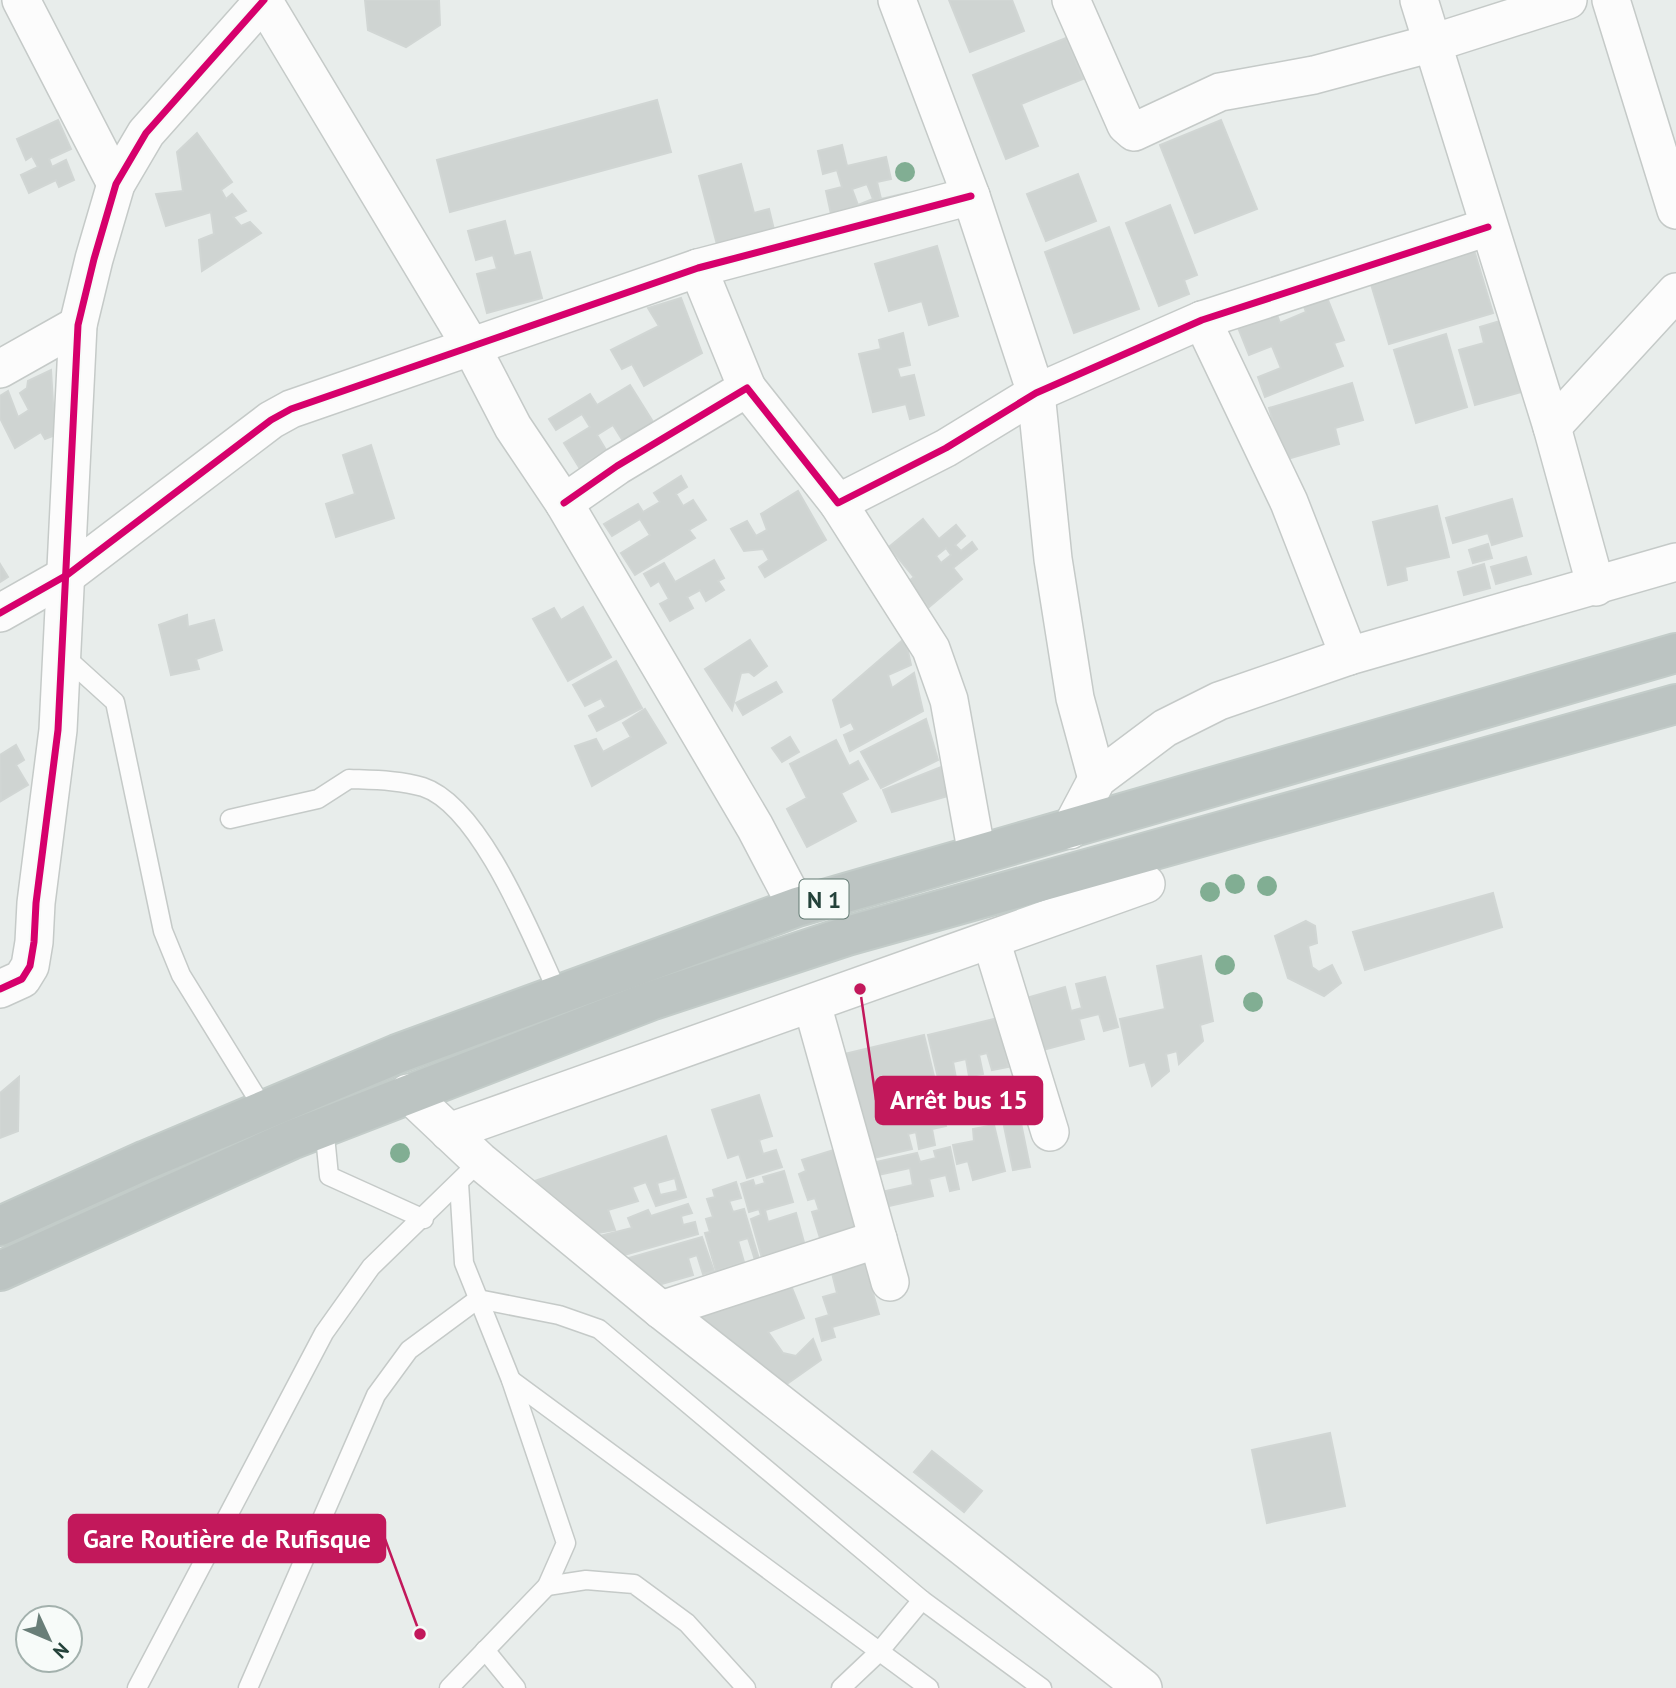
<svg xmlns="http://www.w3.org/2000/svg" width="1676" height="1688" font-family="'PT Sans',sans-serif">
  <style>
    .building { fill: #cfd4d2; stroke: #d1d6d4; stroke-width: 2; fill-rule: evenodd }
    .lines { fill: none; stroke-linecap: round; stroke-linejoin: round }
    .lane-casing { stroke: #c5cac8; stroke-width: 21 }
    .street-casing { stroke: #c5cac8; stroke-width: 40 }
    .highway-casing { stroke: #c3ccc9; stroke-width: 42 }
    .lane { stroke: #fcfcfc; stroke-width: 18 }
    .street { stroke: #fcfcfc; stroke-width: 37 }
    .highway { stroke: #bcc4c2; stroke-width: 38 }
    .cycleway-casing { stroke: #f7fbf9; stroke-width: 11 }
    .cycleway { stroke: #d6006c; stroke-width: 7 }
    .tree { fill: #81ae93 }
    .labels { text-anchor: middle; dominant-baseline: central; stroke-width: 5; stroke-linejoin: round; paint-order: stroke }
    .shield { fill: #f7fbf9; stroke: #637a73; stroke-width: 2 }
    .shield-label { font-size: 23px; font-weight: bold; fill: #24423a }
    .leader { fill: none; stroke: #c2185b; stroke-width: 2.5 }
    .callout-dot { fill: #c2185b; stroke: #f7fbf9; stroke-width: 2.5 }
    .callout { fill: #c2185b; stroke: #c2185b; stroke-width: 2.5 }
    .callout-label { font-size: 26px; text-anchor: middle; font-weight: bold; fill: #fff }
  </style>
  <rect width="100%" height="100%" fill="#e8edeb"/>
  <g class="building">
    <polygon points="365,0 439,0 440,25 406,47 368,30"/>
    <polygon points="949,0 1012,0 1024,31 970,52"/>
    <polygon points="1066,38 1083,79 1021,104 1038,146 1006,159 973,75"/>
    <polygon points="657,100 671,152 450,212 437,160"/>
    <polygon points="58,120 71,149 49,159 52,167 66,160 74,180 59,187 56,180 29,193 21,175 38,167 32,156 26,160 17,139"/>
    <polygon points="1221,120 1257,209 1195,233 1160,145"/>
    <polygon points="197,133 232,182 221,190 226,199 232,194 246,211 233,217 241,226 250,222 261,233 202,271 199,240 214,234 211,212 166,226 156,194 183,191 177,152"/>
    <path d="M 842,145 L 847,166 L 886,157 L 891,179 L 877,182 L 881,199 L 907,193 L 911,206 L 833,223 L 826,191 L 842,187 L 837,170 L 823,174 L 818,151 ZM 867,184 L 873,199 L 858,205 L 852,189 Z"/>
    <polygon points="741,164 754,213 769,209 777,242 720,256 699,176"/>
    <polygon points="1078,174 1096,221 1046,241 1027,194"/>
    <polygon points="1170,205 1197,275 1184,280 1189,294 1159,306 1126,223"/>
    <polygon points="505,221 514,256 530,252 542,298 487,313 477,274 497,269 493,255 476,260 468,231"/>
    <polygon points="1109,227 1139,309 1074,333 1045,252"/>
    <polygon points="937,246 958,316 929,325 922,301 889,311 875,264"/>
    <polygon points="1474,250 1493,313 1389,344 1370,281"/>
    <polygon points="1322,285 1344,340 1334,343 1343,366 1265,397 1258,377 1281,368 1272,346 1249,355 1235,320 1273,304 1280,323 1306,312 1299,294"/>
    <polygon points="681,298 702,353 644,386 632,364 622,369 611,350 659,326 648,308"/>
    <polygon points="1500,321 1521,392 1475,405 1459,350 1484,343 1480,327"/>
    <polygon points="903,333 910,365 897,368 900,378 914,375 924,415 910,419 906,404 873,412 859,354 881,349 879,340"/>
    <polygon points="1446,334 1467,407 1416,423 1394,350"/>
    <polygon points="51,370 55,435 45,439 41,432 15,448 0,418 0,396 8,391 18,417 29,410 20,393 27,388 28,381"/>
    <polygon points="1352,383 1363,420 1335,428 1339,444 1284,460 1269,408"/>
    <polygon points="630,385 655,425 625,444 613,425 597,435 606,450 579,467 564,443 590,427 582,414 556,430 549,419 590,394 597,405"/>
    <polygon points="371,445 394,518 336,537 326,504 355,494 343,455"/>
    <polygon points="681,476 687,487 676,494 683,506 693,500 706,520 689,530 695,538 635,575 621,553 650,535 640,519 612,536 604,524 638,504 643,512 660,502 654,493"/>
    <polygon points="798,491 826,540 765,577 759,567 769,560 763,549 744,551 731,529 747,521 756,536 767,530 761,514"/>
    <polygon points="1512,499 1522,536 1492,545 1488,533 1453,543 1446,518"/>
    <polygon points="1437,506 1449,557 1405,567 1407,580 1388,585 1373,522"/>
    <path d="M 923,519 L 939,539 L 956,525 L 965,536 L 955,545 L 961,551 L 972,542 L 977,549 L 953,568 L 962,579 L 929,607 L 908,582 L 914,577 L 889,547 ZM 946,548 L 951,555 L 941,563 L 936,556 Z"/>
    <polygon points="1488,544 1492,558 1473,563 1469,550"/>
    <polygon points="1526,557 1531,574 1496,584 1491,567"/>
    <polygon points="714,560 724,578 718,581 724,590 706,601 700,590 687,597 693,608 670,621 660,604 669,599 659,581 651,586 644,574 664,563 675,582"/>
    <polygon points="0,564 8,577 0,582"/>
    <polygon points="1484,564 1490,588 1464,595 1458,572"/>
    <polygon points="583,607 611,657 568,681 533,619 554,608 561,620"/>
    <polygon points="187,615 188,627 214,620 222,650 196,659 199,669 171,675 159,625"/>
    <polygon points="905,638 911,665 888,675 892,688 914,673 923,711 850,751 844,735 855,730 851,722 841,727 833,700"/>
    <polygon points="750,640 767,666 754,676 749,672 741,673 732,710 705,669"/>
    <polygon points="616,661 642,708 597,731 589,716 606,707 601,698 585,706 573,685"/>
    <polygon points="776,682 782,692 743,715 736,703"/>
    <polygon points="645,709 666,743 592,786 575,746 596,739 603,752 631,737 623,723"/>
    <polygon points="926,719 938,760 881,788 861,752"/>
    <polygon points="790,737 799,752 782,762 772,748"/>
    <polygon points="836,740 849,766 858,761 868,779 841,793 856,821 807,847 787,809 807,798 790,764"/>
    <polygon points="16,745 24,760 16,765 28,785 1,801 0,755"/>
    <polygon points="941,767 951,795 892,812 883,790"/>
    <polygon points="1493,893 1502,927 1365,970 1353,932"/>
    <polygon points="1306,921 1315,926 1317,943 1308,946 1312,967 1319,972 1332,965 1341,983 1324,996 1288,978 1275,936"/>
    <polygon points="1201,956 1213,1021 1200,1025 1203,1041 1179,1064 1177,1051 1166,1054 1169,1071 1152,1086 1145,1062 1130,1066 1120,1019 1165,1009 1157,966"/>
    <polygon points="1105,977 1118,1027 1104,1031 1099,1014 1079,1019 1084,1039 1043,1050 1030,997 1065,987 1071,1011 1082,1008 1076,984"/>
    <polygon points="1002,1017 1010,1050 1005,1052 1008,1067 992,1070 987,1053 979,1055 983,1074 969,1076 966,1059 953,1062 956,1078 939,1082 928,1035"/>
    <path d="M 924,1035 L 946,1126 L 932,1129 L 935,1145 L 919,1149 L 916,1132 L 908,1134 L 912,1149 L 869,1159 L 832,1057 ZM 915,1086 L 922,1114 L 907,1118 L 903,1102 L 889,1106 L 886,1093 Z"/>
    <polygon points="19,1077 18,1131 0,1138 0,1093"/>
    <polygon points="759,1095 772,1136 759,1140 763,1154 776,1150 782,1167 747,1178 739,1154 728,1158 712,1110"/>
    <polygon points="1021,1123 1030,1167 1013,1170 1004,1126"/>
    <polygon points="994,1125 1005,1171 973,1180 968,1161 957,1164 953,1145 974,1141 973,1129"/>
    <path d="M 666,1136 L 686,1197 L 656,1206 L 646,1182 L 632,1187 L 638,1201 L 608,1210 L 615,1230 L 593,1234 L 577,1217 L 572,1220 L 548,1202 L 554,1197 L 529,1183 ZM 675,1178 L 678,1191 L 660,1195 L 657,1183 Z"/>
    <polygon points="950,1147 959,1189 950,1191 946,1175 929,1179 933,1196 889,1206 886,1191 913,1185 910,1168 878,1175 876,1162 917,1153 920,1162 936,1158 934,1151"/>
    <polygon points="840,1148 861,1225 820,1238 812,1212 819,1210 815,1198 808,1200 799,1174 806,1171 802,1160"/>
    <polygon points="784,1171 793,1202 765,1210 768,1222 796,1213 805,1246 762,1258 751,1219 761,1215 759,1209 749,1212 741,1184 753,1180 755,1186 765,1183 763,1177"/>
    <polygon points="736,1182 741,1198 729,1201 733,1212 744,1209 759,1259 755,1260 748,1238 738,1241 744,1262 716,1271 705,1233 710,1232 706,1219 713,1217 707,1199 715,1197 713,1190"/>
    <polygon points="688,1204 692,1213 681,1216 683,1225 695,1222 698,1234 621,1256 596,1237 632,1228 628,1218 648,1210 651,1216"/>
    <polygon points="702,1237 714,1271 703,1274 697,1255 688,1258 693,1275 662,1284 625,1259"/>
    <polygon points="861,1252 879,1314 832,1327 835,1337 822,1341 816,1319 829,1315 823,1297 837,1293 829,1261"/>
    <polygon points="790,1283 804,1318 768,1332 783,1353 796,1356 813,1339 821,1360 784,1386 696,1319 696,1307"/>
    <polygon points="1330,1433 1345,1506 1267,1523 1252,1450"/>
    <polygon points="932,1451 982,1491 964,1512 914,1472"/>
  </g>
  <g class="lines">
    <defs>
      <g id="lane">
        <polyline points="62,654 115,702 163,931 181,975 265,1111"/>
        <path d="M 230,819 L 318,799 L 349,779 C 373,780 400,780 423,787 C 481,806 533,939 558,993"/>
        <polyline points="324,1126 329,1176 424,1219"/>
        <polyline points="511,1380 929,1688"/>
        <polyline points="547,1586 586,1580 634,1584 687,1623 746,1688"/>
        <polyline points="485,1650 516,1688"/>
        <polyline points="137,1688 324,1333 371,1267 480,1161"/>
        <polyline points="248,1688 376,1395 409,1350 478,1299 559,1315 599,1329 922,1600 1042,1688"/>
        <polyline points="449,1688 547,1586 566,1543 511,1380 464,1263 459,1183"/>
        <polyline points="841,1688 878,1653 922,1600"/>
      </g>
      <g id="street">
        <polyline points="21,0 116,184"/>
        <polyline points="263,0 472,348 513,427 564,503 755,827 797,907"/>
        <polyline points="897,0 971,196 1036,393 1053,559 1075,698 1097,779"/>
        <polyline points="1071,0 1126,125 1134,132 1220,92 1314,75 1433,43 1568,0"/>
        <polyline points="1419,0 1552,427 1596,587"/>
        <polyline points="1611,0 1676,210"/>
        <polyline points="698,268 747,388"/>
        <polyline points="1202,320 1289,502 1349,656"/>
        <polyline points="0,369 78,325"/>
        <polyline points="1552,427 1676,292"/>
        <polyline points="564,503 617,466 747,388 838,503 946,448 1036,393 1202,320 1488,227"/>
        <polyline points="838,503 931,649 949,700 977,855"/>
        <polyline points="0,613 67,575 271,420 291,409 698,268 971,196"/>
        <polyline points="1070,830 1097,779 1165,728 1219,701 1349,656 1676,562"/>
        <polyline points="991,940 1050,1132"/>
        <polyline points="0,989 22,979 30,966 34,942 36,903 58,730 78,325 94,259 116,184 146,133 264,0"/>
        <polyline points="812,1004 890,1282"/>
        <polyline points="408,1093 480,1161 661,1310 1143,1688"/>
        <polyline points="449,1132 1146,884"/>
        <polyline points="661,1310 878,1239"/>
      </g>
      <g id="highway">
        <polyline points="0,1226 146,1160 397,1054 797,907 1676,653"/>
        <polyline points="0,1271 291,1140 653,1000 847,936 1676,704"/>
      </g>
    </defs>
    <use href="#lane" class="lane-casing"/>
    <use href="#street" class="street-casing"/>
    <use href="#highway" class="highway-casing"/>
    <use href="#lane" class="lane"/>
    <use href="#street" class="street"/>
    <use href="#highway" class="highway"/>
    <defs>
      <g id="cycleway">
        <polyline points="564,503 617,466 747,388 838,503 946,448 1036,393 1202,320 1488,227"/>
        <polyline points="0,613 67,575 271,420 291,409 698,268 971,196"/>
        <polyline points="0,989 22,979 30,966 34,942 36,903 58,730 78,325 94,259 116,184 146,133 264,0"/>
      </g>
    </defs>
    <use href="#cycleway" class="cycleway-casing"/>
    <use href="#cycleway" class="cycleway"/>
  </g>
  <g class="tree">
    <circle cx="905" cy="172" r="10"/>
    <circle cx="1235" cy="884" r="10"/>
    <circle cx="1267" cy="886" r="10"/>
    <circle cx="1210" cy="892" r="10"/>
    <circle cx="1225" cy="965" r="10"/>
    <circle cx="1253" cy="1002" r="10"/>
    <circle cx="400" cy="1153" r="10"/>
  </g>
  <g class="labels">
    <rect class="shield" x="799.5" y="879.5" width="49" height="39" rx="5"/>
    <g class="shield-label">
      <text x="824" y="899">N 1</text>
    </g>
  </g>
  <path class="leader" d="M860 989L876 1100M420 1634L385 1539"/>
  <g class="callout-dot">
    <circle cx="860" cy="989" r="7"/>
    <circle cx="420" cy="1634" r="7"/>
  </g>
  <g class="callout">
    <rect x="876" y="1077" width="166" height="47" rx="7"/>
    <rect x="69" y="1515" width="316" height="47" rx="7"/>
  </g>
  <g class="callout-label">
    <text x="959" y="1109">Arrêt bus 15</text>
    <text x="227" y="1548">Gare Routière de Rufisque</text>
  </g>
  <g transform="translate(49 1639) rotate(134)"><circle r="33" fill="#f7fbf9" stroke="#a3b1ad" stroke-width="2"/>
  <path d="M0-5L12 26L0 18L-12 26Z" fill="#697e78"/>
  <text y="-10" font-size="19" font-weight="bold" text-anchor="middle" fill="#24423a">N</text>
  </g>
</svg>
